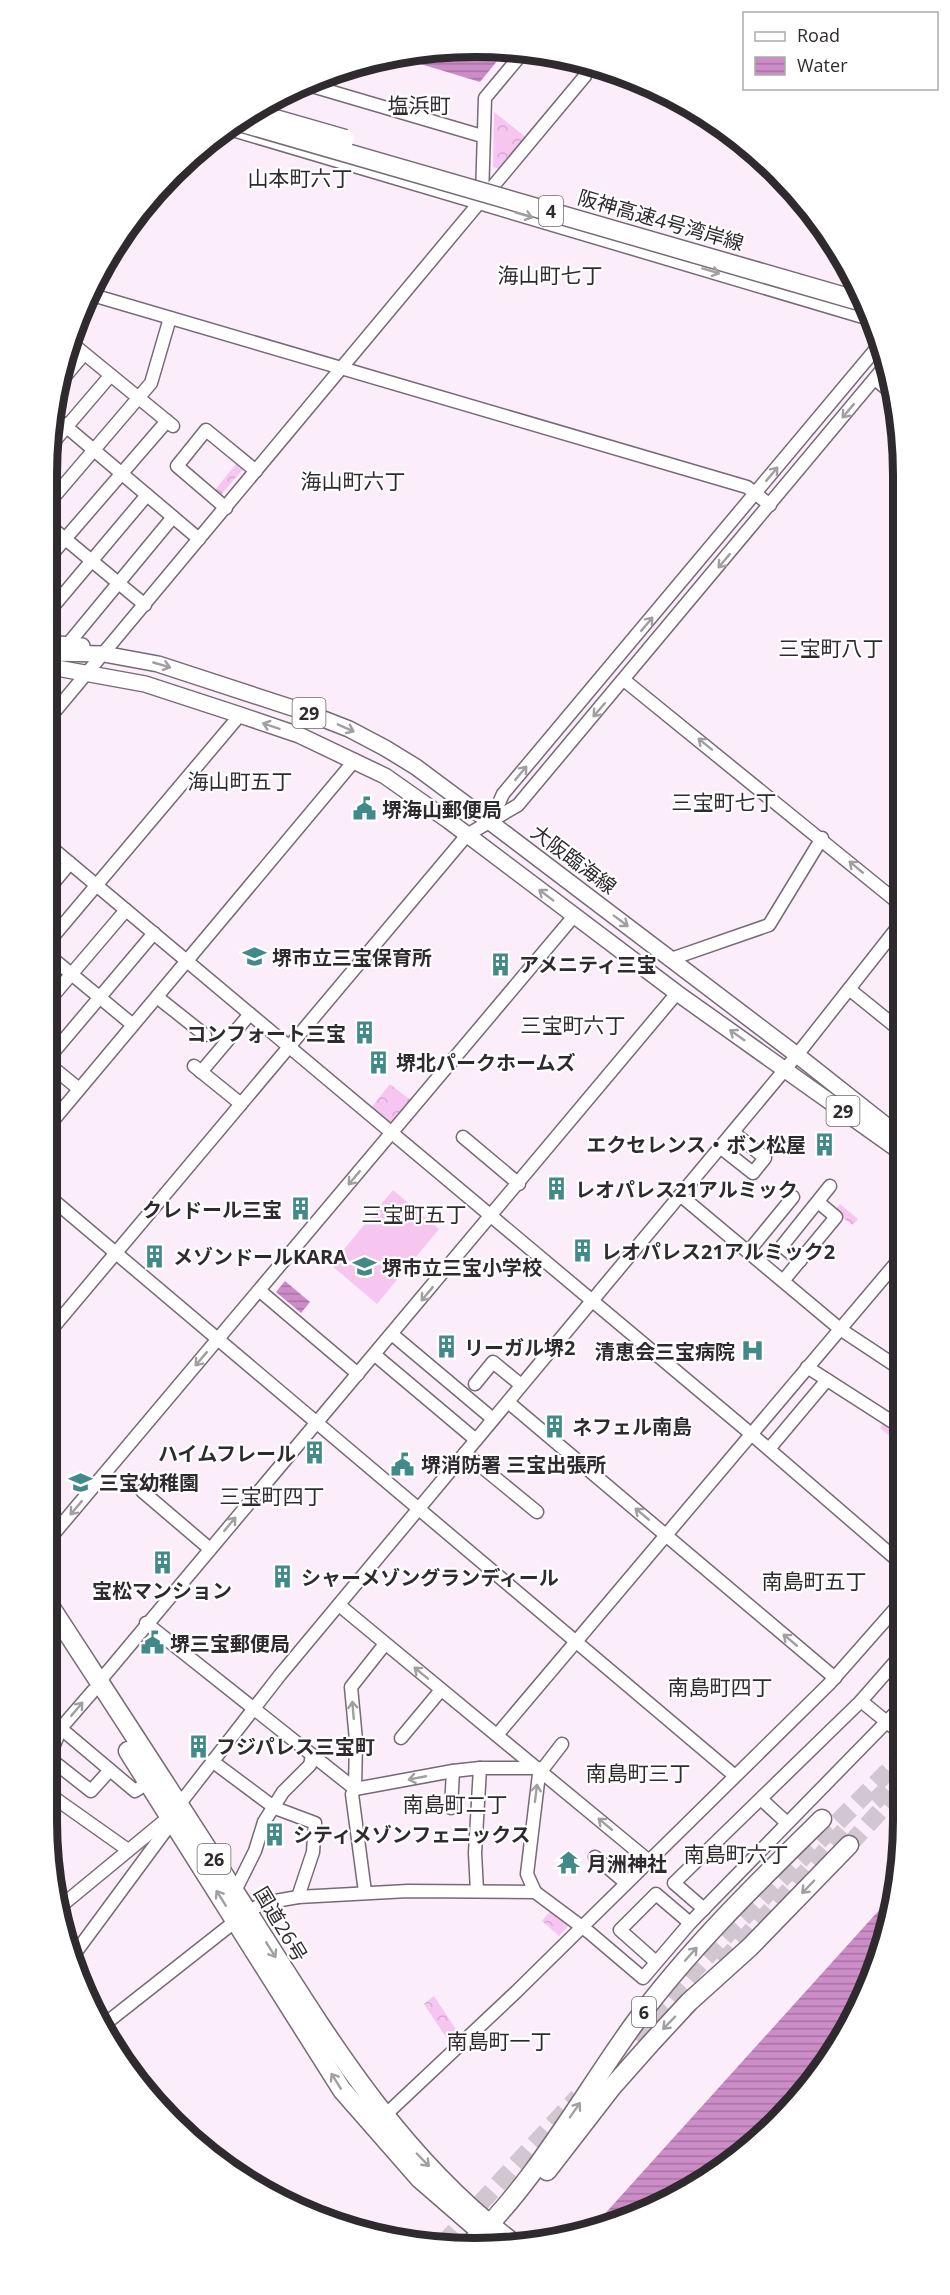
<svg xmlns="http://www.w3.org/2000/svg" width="950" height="2295" font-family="'Open Sans','Noto Sans JP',sans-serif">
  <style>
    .forest { fill: url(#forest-crowns) }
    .garden { fill: #f6c6f1 }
    .water { fill: url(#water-rules) }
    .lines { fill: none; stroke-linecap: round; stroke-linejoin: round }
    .highway-tunnel { stroke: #d2c7d1; stroke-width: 18; stroke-dasharray: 18 9; stroke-linecap: butt }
    .minor-casing { stroke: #766a75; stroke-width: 15 }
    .major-casing { stroke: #766a75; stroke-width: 18 }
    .highway-casing { stroke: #766a75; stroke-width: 21 }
    .minor { stroke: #fff; stroke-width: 12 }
    .major { stroke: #fff; stroke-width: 15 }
    .highway { stroke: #fff; stroke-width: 18 }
    .highway-bridge-casing { stroke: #766a75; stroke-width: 21; stroke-linecap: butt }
    .highway-bridge { stroke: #fff; stroke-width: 18 }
    .oneway { stroke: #a19fa1 }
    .labels { text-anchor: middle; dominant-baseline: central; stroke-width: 4.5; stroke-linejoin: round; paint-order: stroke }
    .shield { fill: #fff; stroke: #6d6a6d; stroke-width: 1.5 }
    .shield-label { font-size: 18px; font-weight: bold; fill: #2f2a2e }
    .street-label { font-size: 20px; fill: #2f2a2e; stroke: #fff }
    .poi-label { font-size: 20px; font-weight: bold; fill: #2f2a2e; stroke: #fff; text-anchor: start }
    .neighbourhood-label { font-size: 21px; fill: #2f2a2e; stroke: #fff }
    .rim { fill: none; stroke: #2f2a2e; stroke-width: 8 }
  </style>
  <defs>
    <pattern id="forest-crowns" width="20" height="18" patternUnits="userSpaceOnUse" patternTransform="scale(1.5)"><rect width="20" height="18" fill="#f6c6f1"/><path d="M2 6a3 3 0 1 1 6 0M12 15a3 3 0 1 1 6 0" fill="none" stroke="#d3aacf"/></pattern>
    <pattern id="water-rules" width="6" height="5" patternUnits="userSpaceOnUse" patternTransform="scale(1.5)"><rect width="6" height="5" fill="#cc8cc7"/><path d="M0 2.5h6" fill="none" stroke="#a673a2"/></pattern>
  </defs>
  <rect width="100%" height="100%" fill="#fbeefa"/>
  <g class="forest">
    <polygon points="494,112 527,138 502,170 493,167"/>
    <polygon points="237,463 244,468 220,496 214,491"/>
    <polygon points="390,1084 413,1102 390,1126 370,1109"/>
    <polygon points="840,1204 858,1219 853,1225 834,1212"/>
    <polygon points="884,1422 902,1434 903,1447 880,1428"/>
    <polygon points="552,1909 571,1923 559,1936 542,1921"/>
    <polygon points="434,1996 459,2034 449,2042 424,2004"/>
  </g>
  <polygon class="garden" points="393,1190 439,1229 377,1304 331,1265"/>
  <g class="water">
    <polygon points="447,47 507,49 480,82 394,56"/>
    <polygon points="285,1281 310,1302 301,1313 276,1292"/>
    <polygon points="891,1897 881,1957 815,2081 758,2142 690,2191 592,2228"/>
  </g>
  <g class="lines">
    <g class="highway-tunnel">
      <polyline points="874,1802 903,1774"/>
      <polyline points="849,1845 894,1796"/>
      <polyline points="722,1963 844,1831"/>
      <polyline points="633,2037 730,1931 903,1756"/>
      <polyline points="443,2244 578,2097"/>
    </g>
    <defs>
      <g id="minor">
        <polyline points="305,84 482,136"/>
        <polyline points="226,128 873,320"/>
        <polyline points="482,197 485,98 525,50"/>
        <polyline points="89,294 747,487 770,505"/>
        <polyline points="69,341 173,426"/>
        <polyline points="875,379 893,394"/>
        <polyline points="62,380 84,354"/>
        <polyline points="56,418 199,539"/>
        <polyline points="51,445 110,376"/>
        <polyline points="46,506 151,383 170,318"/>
        <polyline points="226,508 177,466 206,430 256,471"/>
        <polyline points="46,523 145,605"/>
        <polyline points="46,561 167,421"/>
        <polyline points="46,615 147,495"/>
        <polyline points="68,644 173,517"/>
        <polyline points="624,680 901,905"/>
        <polyline points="46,722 585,76"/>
        <polyline points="491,821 503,794 880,344"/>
        <polyline points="46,843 750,1433 903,1565"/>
        <polyline points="46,892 70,863"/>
        <polyline points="46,945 240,715"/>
        <polyline points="46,953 133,1025"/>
        <polyline points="671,959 769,925 822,838"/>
        <polyline points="849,989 901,1031"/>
        <polyline points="157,997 205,1035"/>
        <polyline points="46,1004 126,910"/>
        <polyline points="46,1061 154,933"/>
        <polyline points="46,1062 79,1089"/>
        <polyline points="194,1066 241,1104"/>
        <polyline points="201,1072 250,1014"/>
        <polyline points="46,1080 55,1069"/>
        <polyline points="46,1129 355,760"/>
        <polyline points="463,1137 519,1184"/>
        <polyline points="720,1147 753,1173 765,1158 733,1132"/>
        <polyline points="46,1194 735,1776"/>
        <polyline points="680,1195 840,1329 902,1370"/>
        <polyline points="748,1252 793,1197"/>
        <polyline points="800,1261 782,1246 830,1186"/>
        <polyline points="783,1281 836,1217 818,1202"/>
        <polyline points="260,1291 358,1374"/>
        <polyline points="393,1335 493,1419"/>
        <polyline points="46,1336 467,835 518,805 885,366"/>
        <polyline points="375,1355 476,1440"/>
        <polyline points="807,1367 902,1428"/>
        <polyline points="475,1384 493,1362 521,1385"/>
        <polyline points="508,1402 835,1678"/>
        <polyline points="769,1449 827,1380"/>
        <polyline points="465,1453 537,1512"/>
        <polyline points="142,1491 210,1549"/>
        <polyline points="46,1543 574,916"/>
        <polyline points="339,1605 649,1861"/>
        <polyline points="146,1623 355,1789 453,1771 480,1768 538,1768"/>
        <polyline points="99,1682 677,993"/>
        <polyline points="861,1701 899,1732 903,1728"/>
        <polyline points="46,1716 135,1791 147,1783"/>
        <polyline points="497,1735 902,1256"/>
        <polyline points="401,1738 441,1690"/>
        <polyline points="49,1758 91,1791 110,1770"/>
        <polyline points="212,1761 275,1808 315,1823 313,1852 298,1897"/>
        <polyline points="46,1765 61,1728 93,1691"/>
        <polyline points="46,1792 128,1850"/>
        <polyline points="761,1799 787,1823"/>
        <polyline points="451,1808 453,1771"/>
        <polyline points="595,1857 626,1883"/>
        <polyline points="235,1891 255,1851 264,1822 283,1792 310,1765 312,1756"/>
        <polyline points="477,1891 475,1853 480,1768"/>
        <polyline points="365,1892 352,1794 355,1789 356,1740 351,1687 385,1644"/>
        <polyline points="535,1892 527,1874 539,1774 562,1744"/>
        <polyline points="61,1906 169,1817 178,1806 280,1675 797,1055 901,923"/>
        <polyline points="704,1909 674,1883 861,1701 903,1653"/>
        <polyline points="70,1960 166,1830 169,1817"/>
        <polyline points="656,1962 620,1930 656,1894 690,1923"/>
        <polyline points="101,2027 247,1912 264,1903 298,1897 408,1891 535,1892 590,1933 643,1978 690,1923 903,1705"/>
        <polyline points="380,2120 516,1992 829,1684 903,1600"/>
      </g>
      <g id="major">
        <polyline points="46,643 82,646"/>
        <polyline points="46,653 104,654 158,664 308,713 349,729 385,748 416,767 490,822 797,1055 902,1138"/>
        <polyline points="46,666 145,684 240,715 299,735 385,776 449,821 677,993 902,1153"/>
      </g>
      <g id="highway">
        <path d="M 46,1600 C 109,1697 172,1793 233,1889 C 315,2016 389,2149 512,2242"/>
        <polyline points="128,1751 342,2090 420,2179 480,2231"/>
        <polyline points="547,2171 612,2087 651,2043 689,2002 750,1947 849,1845"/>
        <path d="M 471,2243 C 536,2181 582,2096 634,2024 C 689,1949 756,1884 822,1819"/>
      </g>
    </defs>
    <use href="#minor" class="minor-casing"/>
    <use href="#major" class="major-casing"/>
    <use href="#highway" class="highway-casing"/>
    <use href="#minor" class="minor"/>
    <use href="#major" class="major"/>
    <use href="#highway" class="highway"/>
    <defs>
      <g id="highway-bridge">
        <polyline points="251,112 345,139"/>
        <polyline points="236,121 866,303"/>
      </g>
    </defs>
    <use href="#highway-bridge" class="highway-bridge-casing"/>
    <use href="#highway-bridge" class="highway-bridge"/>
  </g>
  <defs><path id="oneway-shaft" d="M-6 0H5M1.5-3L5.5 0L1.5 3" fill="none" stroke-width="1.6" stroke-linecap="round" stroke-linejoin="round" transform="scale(1.5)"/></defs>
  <g class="oneway">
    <use href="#oneway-shaft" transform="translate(524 215) rotate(17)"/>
    <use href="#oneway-shaft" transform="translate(711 271) rotate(17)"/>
    <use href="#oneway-shaft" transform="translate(848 411) rotate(130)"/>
    <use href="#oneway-shaft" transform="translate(772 474) rotate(-50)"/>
    <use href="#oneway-shaft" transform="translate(724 561) rotate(130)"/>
    <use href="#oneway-shaft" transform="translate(647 624) rotate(-50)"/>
    <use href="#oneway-shaft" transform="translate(162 665) rotate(16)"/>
    <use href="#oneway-shaft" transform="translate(599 710) rotate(131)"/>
    <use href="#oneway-shaft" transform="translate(271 726) rotate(-161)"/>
    <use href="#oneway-shaft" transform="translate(346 728) rotate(24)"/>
    <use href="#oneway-shaft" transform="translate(705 744) rotate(-141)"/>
    <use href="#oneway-shaft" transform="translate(521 773) rotate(-50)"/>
    <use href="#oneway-shaft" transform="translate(856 867) rotate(-140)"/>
    <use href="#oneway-shaft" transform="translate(546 895) rotate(-143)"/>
    <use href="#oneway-shaft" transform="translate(621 921) rotate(37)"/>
    <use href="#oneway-shaft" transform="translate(737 1035) rotate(-145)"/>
    <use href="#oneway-shaft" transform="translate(354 1178) rotate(130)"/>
    <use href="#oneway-shaft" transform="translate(427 1294) rotate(130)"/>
    <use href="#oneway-shaft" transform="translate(201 1359) rotate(130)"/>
    <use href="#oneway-shaft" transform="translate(76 1508) rotate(130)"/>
    <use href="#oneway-shaft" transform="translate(642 1514) rotate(-140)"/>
    <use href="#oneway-shaft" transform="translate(230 1524) rotate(-50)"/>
    <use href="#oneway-shaft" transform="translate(790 1640) rotate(-140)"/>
    <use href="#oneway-shaft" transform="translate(421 1673) rotate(-141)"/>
    <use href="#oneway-shaft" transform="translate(77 1709) rotate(-50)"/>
    <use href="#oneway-shaft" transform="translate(353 1710) rotate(-95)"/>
    <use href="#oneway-shaft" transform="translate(417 1778) rotate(169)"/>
    <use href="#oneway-shaft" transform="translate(536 1793) rotate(-83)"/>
    <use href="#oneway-shaft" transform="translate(605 1824) rotate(-140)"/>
    <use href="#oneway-shaft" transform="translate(808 1887) rotate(134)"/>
    <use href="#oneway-shaft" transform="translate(221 1898) rotate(-122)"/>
    <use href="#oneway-shaft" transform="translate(271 1950) rotate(58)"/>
    <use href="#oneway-shaft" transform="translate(691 1954) rotate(-48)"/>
    <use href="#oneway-shaft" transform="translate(669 2023) rotate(134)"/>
    <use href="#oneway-shaft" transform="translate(336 2081) rotate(-122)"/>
    <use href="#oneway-shaft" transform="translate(575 2110) rotate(-55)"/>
    <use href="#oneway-shaft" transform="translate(423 2160) rotate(46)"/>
  </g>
  <defs>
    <symbol id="civic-bare" viewBox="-9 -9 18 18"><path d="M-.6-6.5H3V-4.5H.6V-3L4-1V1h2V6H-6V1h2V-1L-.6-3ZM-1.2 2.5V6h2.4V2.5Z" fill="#428a8a" stroke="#fff" stroke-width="2.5" paint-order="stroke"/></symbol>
    <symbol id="school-bare" viewBox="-9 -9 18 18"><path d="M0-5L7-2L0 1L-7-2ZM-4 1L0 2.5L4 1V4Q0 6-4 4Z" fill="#428a8a" stroke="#fff" stroke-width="2.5" paint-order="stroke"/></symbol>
    <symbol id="building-bare" viewBox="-9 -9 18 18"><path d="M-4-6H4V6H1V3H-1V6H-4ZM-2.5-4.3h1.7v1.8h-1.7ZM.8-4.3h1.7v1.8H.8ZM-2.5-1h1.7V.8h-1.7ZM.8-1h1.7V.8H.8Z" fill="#428a8a" stroke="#fff" stroke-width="2.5" paint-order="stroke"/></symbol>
    <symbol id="hospital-bare" viewBox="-9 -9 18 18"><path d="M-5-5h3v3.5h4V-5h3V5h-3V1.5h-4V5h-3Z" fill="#428a8a" stroke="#fff" stroke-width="2.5" paint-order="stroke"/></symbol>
    <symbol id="temple-bare" viewBox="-9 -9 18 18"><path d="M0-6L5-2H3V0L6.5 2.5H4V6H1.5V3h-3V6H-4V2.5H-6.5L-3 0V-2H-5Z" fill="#428a8a" stroke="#fff" stroke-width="2.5" paint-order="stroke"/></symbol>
  </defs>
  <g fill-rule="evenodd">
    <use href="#civic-bare" x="348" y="792" width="33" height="33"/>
    <use href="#school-bare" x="238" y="940" width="33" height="33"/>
    <use href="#building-bare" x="484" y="948" width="33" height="33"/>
    <use href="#building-bare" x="348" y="1016" width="33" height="33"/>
    <use href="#building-bare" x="362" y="1046" width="33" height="33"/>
    <use href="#building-bare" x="808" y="1128" width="33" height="33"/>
    <use href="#building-bare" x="540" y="1172" width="33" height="33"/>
    <use href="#building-bare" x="284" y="1192" width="33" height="33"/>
    <use href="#building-bare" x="566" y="1234" width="33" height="33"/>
    <use href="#building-bare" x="138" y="1240" width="33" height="33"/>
    <use href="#school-bare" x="348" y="1250" width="33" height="33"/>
    <use href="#building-bare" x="430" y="1330" width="33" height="33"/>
    <use href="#hospital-bare" x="736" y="1334" width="33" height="33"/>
    <use href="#building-bare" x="538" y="1410" width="33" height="33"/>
    <use href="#building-bare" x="298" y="1436" width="33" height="33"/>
    <use href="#civic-bare" x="386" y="1448" width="33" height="33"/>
    <use href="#school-bare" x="64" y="1466" width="33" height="33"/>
    <use href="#building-bare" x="146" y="1546" width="33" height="33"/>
    <use href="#building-bare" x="266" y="1560" width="33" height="33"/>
    <use href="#civic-bare" x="136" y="1626" width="33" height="33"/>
    <use href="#building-bare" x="182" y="1730" width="33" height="33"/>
    <use href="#building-bare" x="258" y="1818" width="33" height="33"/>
    <use href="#temple-bare" x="552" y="1846" width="33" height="33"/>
  </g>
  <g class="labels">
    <g class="shield">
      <rect x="539" y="196" width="24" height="30" rx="4.5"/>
      <rect x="292.5" y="698" width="33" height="30" rx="4.5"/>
      <rect x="826.5" y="1096" width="33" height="30" rx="4.5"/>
      <rect x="197.5" y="1844" width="33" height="30" rx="4.5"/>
      <rect x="632" y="1997" width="24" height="30" rx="4.5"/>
    </g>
    <g class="shield-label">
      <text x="551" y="211">4</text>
      <text x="309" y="713">29</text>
      <text x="843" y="1111">29</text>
      <text x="214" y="1859">26</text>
      <text x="644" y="2012">6</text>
    </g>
    <g class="street-label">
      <text transform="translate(661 220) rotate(16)">阪神高速4号湾岸線</text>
      <text transform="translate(574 859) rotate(37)">大阪臨海線</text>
      <text transform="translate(281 1924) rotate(59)">国道26号</text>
    </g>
    <g class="poi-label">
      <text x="382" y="809">堺海山郵便局</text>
      <text x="272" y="957">堺市立三宝保育所</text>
      <text x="519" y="964">アメニティ三宝</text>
      <text x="346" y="1033" text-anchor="end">コンフォート三宝</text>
      <text x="396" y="1062">堺北パークホームズ</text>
      <text x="806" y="1144" text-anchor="end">エクセレンス・ボン松屋</text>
      <text x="575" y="1189">レオパレス21アルミック</text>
      <text x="282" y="1209" text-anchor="end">クレドール三宝</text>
      <text x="601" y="1251">レオパレス21アルミック2</text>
      <text x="173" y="1256">メゾンドールKARA</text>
      <text x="382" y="1267">堺市立三宝小学校</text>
      <text x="464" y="1347">リーガル堺2</text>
      <text x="735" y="1351" text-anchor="end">清恵会三宝病院</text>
      <text x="572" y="1426">ネフェル南島</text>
      <text x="296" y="1453" text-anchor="end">ハイムフレール</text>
      <text x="421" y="1464">堺消防署 三宝出張所</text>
      <text x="99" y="1482">三宝幼稚園</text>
      <text x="301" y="1577">シャーメゾングランディール</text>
      <text x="162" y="1590" text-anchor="middle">宝松マンション</text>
      <text x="170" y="1643">堺三宝郵便局</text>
      <text x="216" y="1746">フジパレス三宝町</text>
      <text x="293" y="1834">シティメゾンフェニックス</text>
      <text x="587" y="1863">月洲神社</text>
    </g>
    <g class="neighbourhood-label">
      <text x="419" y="105">塩浜町</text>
      <text x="300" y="178">山本町六丁</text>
      <text x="550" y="275">海山町七丁</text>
      <text x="353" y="481">海山町六丁</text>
      <text x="831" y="648">三宝町八丁</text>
      <text x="240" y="781">海山町五丁</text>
      <text x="724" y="802">三宝町七丁</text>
      <text x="573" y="1025">三宝町六丁</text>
      <text x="414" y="1214">三宝町五丁</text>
      <text x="272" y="1496">三宝町四丁</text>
      <text x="814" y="1581">南島町五丁</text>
      <text x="720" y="1687">南島町四丁</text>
      <text x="638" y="1773">南島町三丁</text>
      <text x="455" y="1804">南島町二丁</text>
      <text x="736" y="1854">南島町六丁</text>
      <text x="499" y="2041">南島町一丁</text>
    </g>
  </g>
  <path d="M0 0H950V2295H0ZM475 57H475A418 418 0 0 1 893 475V1820A418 418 0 0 1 475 2238H475A418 418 0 0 1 57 1820V475A418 418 0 0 1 475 57Z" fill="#fff" fill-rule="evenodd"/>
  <path class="rim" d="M475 57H475A418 418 0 0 1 893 475V1820A418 418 0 0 1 475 2238H475A418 418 0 0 1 57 1820V475A418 418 0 0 1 475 57Z"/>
  <rect x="743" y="12" width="195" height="78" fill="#ffffff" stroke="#acaaab" stroke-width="1.5"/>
  <rect x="755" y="32" width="30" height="9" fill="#ffffff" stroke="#acaaab" stroke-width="1.5"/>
  <text x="797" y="42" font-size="18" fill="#2f2a2e">Road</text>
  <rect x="755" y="57" width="30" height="18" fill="url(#water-rules)" stroke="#acaaab" stroke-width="1.5"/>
  <text x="797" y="72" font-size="18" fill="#2f2a2e">Water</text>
</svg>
